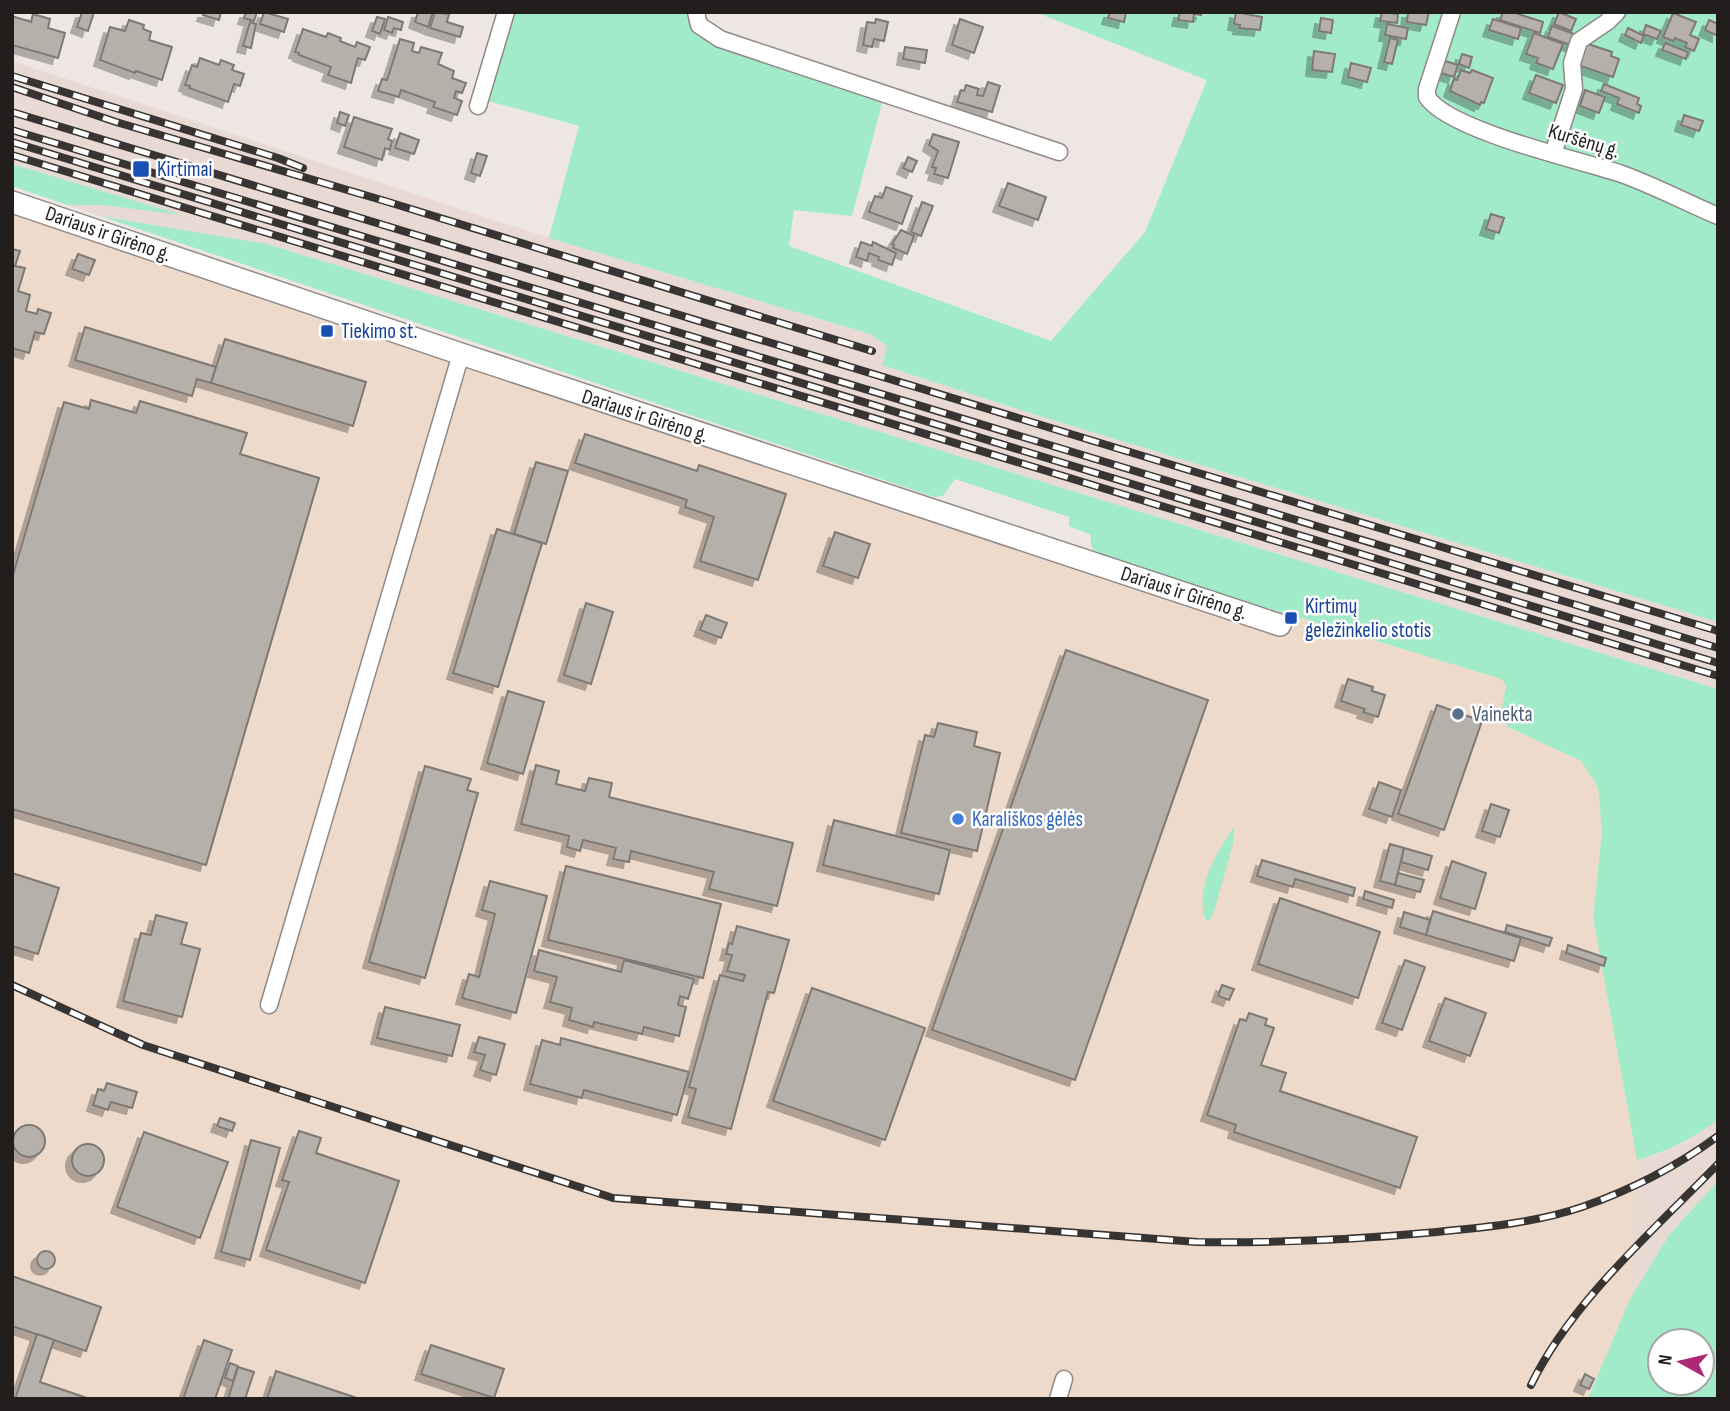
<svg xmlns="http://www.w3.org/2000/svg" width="1730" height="1411" font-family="'Sofia Sans Condensed',sans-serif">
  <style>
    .built { fill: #e9d9d3 }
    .industrial { fill: #eedacb }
    .green { fill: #a2ebc9; fill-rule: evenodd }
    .building { fill: #b6b0ab; stroke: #7e7974; stroke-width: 2; filter: url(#shadow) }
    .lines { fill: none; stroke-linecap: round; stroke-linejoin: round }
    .street-casing { stroke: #908986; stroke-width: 19 }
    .secondary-casing { stroke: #908986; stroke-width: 24 }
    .street { stroke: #fff; stroke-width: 16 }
    .secondary { stroke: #fff; stroke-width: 21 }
    .rail-casing { stroke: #373432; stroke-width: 8 }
    .rail { stroke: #fff; stroke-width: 5; stroke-dasharray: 16; stroke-linecap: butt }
    .transit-dot { fill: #1a4fb4; stroke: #fff; stroke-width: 2.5 }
    .service-dot { fill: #5c6f8a; stroke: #fff; stroke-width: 2.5 }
    .shop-dot { fill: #3f7fe0; stroke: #fff; stroke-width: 2.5 }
    .labels { text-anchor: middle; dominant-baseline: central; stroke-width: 5; stroke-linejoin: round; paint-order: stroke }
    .street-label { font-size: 21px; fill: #211e1d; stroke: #fff }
    .transit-label { font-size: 21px; fill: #164399; stroke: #fff; text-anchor: start }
    .service-label { font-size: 21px; fill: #4e5e75; stroke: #fff; text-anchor: start }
    .shop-label { font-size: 21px; fill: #366cbe; stroke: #fff; text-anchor: start }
  </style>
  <defs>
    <filter id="shadow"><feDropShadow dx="-6" dy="6" stdDeviation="0" flood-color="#0004"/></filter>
  </defs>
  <rect width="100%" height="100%" fill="#eee6e3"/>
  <g class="built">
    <polygon points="12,61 549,238 870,334 887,346 882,365 1036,415 1718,622 1718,689 267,244 100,216 67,205 103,205 176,214 12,164"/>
    <polygon points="1718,1119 1718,1181 1669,1235 1629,1301 1637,1160 1656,1155 1686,1142"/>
  </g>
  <polygon class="industrial" points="12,214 1282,638 1290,615 1501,679 1506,685 1502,713 1508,727 1581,761 1598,787 1602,831 1593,918 1637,1160 1629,1301 1588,1399 12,1399"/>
  <g class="green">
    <polygon points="512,12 702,12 708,42 883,100 852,216 794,210 789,246 1051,341 1145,232 1207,80 1035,12 1718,12 1718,622 1036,415 882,365 887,346 870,334 549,238 579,126 485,100"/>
    <polygon points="12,164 182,215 103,205 67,205 12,186"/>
    <path d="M 100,216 L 267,244 L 1718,689 L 1718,1119 C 1693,1139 1667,1152 1637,1160 L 1593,918 L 1602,831 L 1598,787 L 1581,761 L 1508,727 L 1501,713 L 1506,685 L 1501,679 L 1268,608 L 1266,611 L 1101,555 C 1091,550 1090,546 1091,535 L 1069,526 L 1069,517 L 955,479 L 943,496 L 934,497 Z"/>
    <path d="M 1234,827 L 1233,844 L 1214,912 L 1210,920 L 1206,921 C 1194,889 1216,853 1234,827 Z"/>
    <path d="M 1718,1181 L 1718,1399 L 1588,1399 L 1629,1301 L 1669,1235 ZM 1660,1341 L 1702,1341 L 1702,1383 L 1660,1383 Z"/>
  </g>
  <g class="building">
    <polygon points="82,12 94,12 88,31 77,27"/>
    <polygon points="204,12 221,12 219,20 203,15"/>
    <polygon points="246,12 257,12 254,21 244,18"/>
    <polygon points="264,12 288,19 284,32 260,24"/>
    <polygon points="418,12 433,12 428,27 415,22"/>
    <polygon points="435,12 449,14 447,22 463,27 460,37 430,28"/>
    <polygon points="1110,12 1126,12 1124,22 1108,18"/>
    <polygon points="1180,12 1202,12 1201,15 1194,14 1193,22 1178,20"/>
    <polygon points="1236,12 1262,17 1260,30 1239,28 1240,25 1234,24"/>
    <polygon points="1382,12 1398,14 1397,23 1380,21"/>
    <polygon points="1408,12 1429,12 1426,25 1407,22"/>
    <polygon points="1503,12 1512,12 1543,22 1540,33 1500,20"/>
    <polygon points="1559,12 1576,19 1571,31 1554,24"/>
    <polygon points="1673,13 1696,22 1690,35 1699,39 1694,51 1685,47 1687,43 1675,38 1673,41 1663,37"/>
    <polygon points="33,14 50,19 48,28 65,33 58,58 12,45 12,16 31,22"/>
    <polygon points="377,17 385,19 380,34 372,31"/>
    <polygon points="388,17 403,22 401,30 394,28 392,33 384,30"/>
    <polygon points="1321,18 1333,20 1331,33 1319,31"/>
    <polygon points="876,19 888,22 884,41 874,39 872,47 863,45 867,22 875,23"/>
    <polygon points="960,19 983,27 974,53 952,45"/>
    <polygon points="1493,19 1521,28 1518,39 1489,30"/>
    <polygon points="129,20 144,25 143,29 151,32 149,40 172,47 162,80 136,71 135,73 100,60 110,27 125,31"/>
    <polygon points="1709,20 1718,24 1718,36 1705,30"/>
    <polygon points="250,22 256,24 251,48 243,46"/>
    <polygon points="1387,24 1408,28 1406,39 1385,35"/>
    <polygon points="1646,25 1661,31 1657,39 1643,34"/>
    <polygon points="1552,26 1577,35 1573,46 1548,37"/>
    <polygon points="1628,28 1644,36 1641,43 1625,35"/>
    <polygon points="303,29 326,37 328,33 341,38 340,41 355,47 357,42 370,47 365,60 358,58 351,83 328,75 331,67 299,55 299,53 295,52"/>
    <polygon points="1534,33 1563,44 1553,69 1536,63 1538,58 1526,54"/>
    <polygon points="1390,38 1398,40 1392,64 1384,62"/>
    <polygon points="400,39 414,43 412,51 419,53 421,47 442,53 438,64 454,71 452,78 466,83 462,93 456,91 454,98 462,101 457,115 433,107 435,102 401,90 399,97 378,91 382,79 387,80"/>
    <polygon points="1582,42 1612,52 1611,56 1619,59 1613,77 1575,64"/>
    <polygon points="1665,43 1688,52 1686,59 1662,50"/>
    <polygon points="905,47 927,50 925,63 903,59"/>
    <polygon points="1314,51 1335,54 1332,72 1312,70"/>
    <polygon points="1462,54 1472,57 1469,68 1459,64"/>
    <polygon points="200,58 219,65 221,60 234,65 232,70 244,74 240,86 234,84 228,102 189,88 190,86 185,85 192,65 197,67"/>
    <polygon points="1445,61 1458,65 1454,77 1441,73"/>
    <polygon points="1351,63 1371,68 1367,82 1348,77"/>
    <polygon points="1461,70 1470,73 1472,70 1493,78 1484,103 1481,102 1480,105 1450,91 1454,79 1457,80"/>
    <polygon points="1536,75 1563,85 1556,103 1529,93"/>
    <polygon points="988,82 1000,86 992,112 957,102 961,90 964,91 966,85 979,89 977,95 983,96"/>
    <polygon points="1604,84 1639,98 1637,104 1641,106 1639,113 1617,104 1619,98 1601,91"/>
    <polygon points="1585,90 1605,97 1599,113 1580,106"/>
    <polygon points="340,112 349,115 345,126 337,123"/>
    <polygon points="1684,115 1703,121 1699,131 1681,125"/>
    <polygon points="354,117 392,129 388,139 392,141 390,150 385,148 382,160 344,147"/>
    <polygon points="400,133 419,140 414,154 395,148"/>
    <polygon points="933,134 959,142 948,178 934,174 936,168 932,167 938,151 929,145"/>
    <polygon points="477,153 487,156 480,176 471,173"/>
    <polygon points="908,157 917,161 912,172 903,168"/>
    <polygon points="1008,183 1046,197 1038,220 999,206"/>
    <polygon points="886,187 912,196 902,224 869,212 875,196 882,198"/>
    <polygon points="922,202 933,206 921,236 911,232"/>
    <polygon points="1491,214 1504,218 1499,233 1486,229"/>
    <polygon points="901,230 914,236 907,254 893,248 894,245 892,244"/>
    <polygon points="861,242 872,246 873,242 896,253 892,265 878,260 879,257 869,253 867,261 856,257"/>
    <polygon points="12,249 20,251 15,266 25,268 18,291 30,295 26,311 37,314 38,309 51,313 44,334 35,332 29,353 12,348"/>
    <polygon points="78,254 95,260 89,275 72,269"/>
    <polygon points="85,327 216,367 211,383 197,379 192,396 75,360"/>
    <polygon points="225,339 366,382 353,426 211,383"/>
    <polygon points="91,400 136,413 140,401 247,433 240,454 319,478 206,865 12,809 12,578 64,402 89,409"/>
    <polygon points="585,434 697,471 699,465 786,494 758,580 700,561 714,517 685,507 687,500 575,463"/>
    <polygon points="536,462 568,471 546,544 514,534"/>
    <polygon points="497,529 542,543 498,687 453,673"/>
    <polygon points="835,532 870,544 858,578 823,566"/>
    <polygon points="586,603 613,612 591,684 564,675"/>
    <polygon points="706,615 727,623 721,638 700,630"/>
    <polygon points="1066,650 1208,700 1075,1080 932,1030"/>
    <polygon points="1348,679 1373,687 1372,691 1385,695 1378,717 1363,712 1365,709 1341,701"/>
    <polygon points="508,691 544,702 523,774 487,763"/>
    <polygon points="1437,705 1482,721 1444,830 1398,814"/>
    <polygon points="938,723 977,732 974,746 1000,753 977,851 901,833 925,735 934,737"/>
    <polygon points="536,765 559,771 556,784 585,791 589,778 612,783 609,797 793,843 777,906 709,889 714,872 631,851 629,862 613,859 616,848 583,840 580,851 567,847 569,836 521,824"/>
    <polygon points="425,766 471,779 467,790 478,793 425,978 369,962"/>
    <polygon points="1379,782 1401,790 1392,817 1369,809"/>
    <polygon points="1491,804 1509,810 1500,837 1482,831"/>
    <polygon points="834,820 950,850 939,894 823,865"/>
    <polygon points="1390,844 1404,848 1395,885 1380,881"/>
    <polygon points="1404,848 1432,856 1428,870 1401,862"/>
    <polygon points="1262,860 1355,888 1353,896 1295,879 1293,887 1257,876"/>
    <polygon points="1452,861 1486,873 1475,909 1440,898"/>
    <polygon points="566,866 721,904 703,978 548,940"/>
    <polygon points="12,873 59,888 38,954 12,946"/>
    <polygon points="1398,873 1424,880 1420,892 1395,885"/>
    <polygon points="490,881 547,896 516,1013 462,998 469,974 479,977 495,914 482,910"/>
    <polygon points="1365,891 1394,900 1392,908 1363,899"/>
    <polygon points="1280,898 1380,932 1358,998 1258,964"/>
    <polygon points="1433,911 1521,938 1514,961 1426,935"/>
    <polygon points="1404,912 1430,920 1426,935 1400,927"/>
    <polygon points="156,915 187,923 181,944 200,949 182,1017 123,1001 141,933 151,935"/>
    <polygon points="1507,925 1552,938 1549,946 1505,932"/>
    <polygon points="737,926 789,940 774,993 768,992 731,1129 688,1117 696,1089 689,1087 720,975 743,981 745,975 727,971 732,955 726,954 729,943 732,944"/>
    <polygon points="1568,945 1606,958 1604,966 1566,953"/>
    <polygon points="539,950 621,972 624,960 694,979 688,999 680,996 678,1005 686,1007 679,1036 644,1027 642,1034 594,1022 593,1027 569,1020 572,1008 550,1002 557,977 534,971"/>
    <polygon points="1405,960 1425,967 1402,1030 1382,1023"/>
    <polygon points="1222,985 1234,989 1229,1000 1218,996"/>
    <polygon points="812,988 925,1028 885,1140 773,1101"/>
    <polygon points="1445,998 1486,1013 1470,1056 1429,1041"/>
    <polygon points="385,1007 460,1025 452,1056 377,1038"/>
    <polygon points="1249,1013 1267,1019 1265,1025 1274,1028 1261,1065 1286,1073 1280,1091 1417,1137 1400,1188 1234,1132 1236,1125 1207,1115 1240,1019 1246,1021"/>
    <polygon points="479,1037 505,1044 496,1075 480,1070 485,1055 474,1052"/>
    <polygon points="561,1038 689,1072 677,1115 584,1090 582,1098 530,1084 542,1040 560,1045"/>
    <polygon points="107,1083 137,1092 132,1108 111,1102 108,1110 93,1105 98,1089 104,1091"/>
    <polygon points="220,1118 235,1123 232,1131 217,1126"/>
    <circle cx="29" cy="1141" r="16"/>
    <polygon points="299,1131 321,1138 316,1153 399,1181 365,1283 266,1250 289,1182 282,1180"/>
    <polygon points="144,1132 228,1162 200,1238 117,1207"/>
    <polygon points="251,1140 280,1148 250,1260 221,1252"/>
    <circle cx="88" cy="1160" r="16"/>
    <circle cx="46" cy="1260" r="9"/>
    <polygon points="12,1276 101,1307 86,1351 12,1326"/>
    <polygon points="37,1334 54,1340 40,1382 90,1399 15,1399"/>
    <polygon points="204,1340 232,1350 215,1399 183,1399"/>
    <polygon points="431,1345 504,1369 494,1398 421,1374"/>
    <polygon points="230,1363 238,1366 233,1381 225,1378"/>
    <polygon points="238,1367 254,1372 245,1399 228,1399"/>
    <polygon points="276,1371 360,1399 267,1399"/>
    <polygon points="1585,1374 1594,1379 1589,1389 1580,1385"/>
  </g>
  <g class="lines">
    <defs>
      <g id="street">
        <polyline points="696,12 699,25 720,39 1059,152"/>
        <path d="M 1452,12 L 1427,89 L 1427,97 C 1448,130 1578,160 1619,173 C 1653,185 1685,202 1718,216"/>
        <polyline points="478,106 506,12"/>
        <polyline points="1553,154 1574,89 1572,63 1579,41 1607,22 1617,12"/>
        <polyline points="269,1005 461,354"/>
        <polyline points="1058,1399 1064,1379"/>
      </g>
      <polyline id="secondary" points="12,202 461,354 1280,625"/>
    </defs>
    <use href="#street" class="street-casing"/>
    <use href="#secondary" class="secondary-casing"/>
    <use href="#street" class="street"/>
    <use href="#secondary" class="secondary"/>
    <defs>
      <g id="rail">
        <polyline points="12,76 278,158 303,168"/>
        <polyline points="12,87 116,122 385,201 872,351"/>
        <polyline points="12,112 1718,631"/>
        <polyline points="12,130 1718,648"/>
        <polyline points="12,142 1718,663"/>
        <polyline points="12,155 1718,676"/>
        <path d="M 12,985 L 143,1045 L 613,1198 L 1197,1242 C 1274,1243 1349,1240 1425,1233 C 1477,1228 1532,1224 1582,1207 C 1631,1190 1676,1167 1718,1136"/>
        <path d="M 1531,1385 C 1571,1302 1654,1230 1718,1164"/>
      </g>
    </defs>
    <use href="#rail" class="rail-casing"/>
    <use href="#rail" class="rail"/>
  </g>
  <g class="transit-dot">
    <rect x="132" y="160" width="18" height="18" rx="3.5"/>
    <rect x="320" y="324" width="14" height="14" rx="3.5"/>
    <rect x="1284" y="611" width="14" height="14" rx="3.5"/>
  </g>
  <circle class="service-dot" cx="1458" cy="714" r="7"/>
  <circle class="shop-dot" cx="958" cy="819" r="7"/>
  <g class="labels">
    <g class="street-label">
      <text transform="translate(1584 141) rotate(17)">Kuršėnų g.</text>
      <text transform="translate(108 234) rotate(19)">Dariaus ir Girėno g.</text>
      <text transform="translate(645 416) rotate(18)">Dariaus ir Girėno g.</text>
      <text transform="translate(1184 593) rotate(18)">Dariaus ir Girėno g.</text>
    </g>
    <g class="transit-label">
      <text x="157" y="169">Kirtimai</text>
      <text x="341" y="331">Tiekimo st.</text>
      <text x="1305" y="606">Kirtimų<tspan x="1305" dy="24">geležinkelio stotis</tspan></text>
    </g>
    <g class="service-label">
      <text x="1472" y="714">Vainekta</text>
    </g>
    <g class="shop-label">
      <text x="972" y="819">Karališkos gėlės</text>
    </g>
  </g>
  <rect width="1730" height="1411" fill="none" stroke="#211e1d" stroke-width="28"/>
  <g transform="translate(1681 1362) rotate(278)"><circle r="33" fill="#ffffff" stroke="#a6a5a5" stroke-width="2"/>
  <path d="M0-5L12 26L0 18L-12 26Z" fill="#ad2973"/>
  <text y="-10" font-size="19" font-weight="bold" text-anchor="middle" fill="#211e1d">N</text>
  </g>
</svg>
